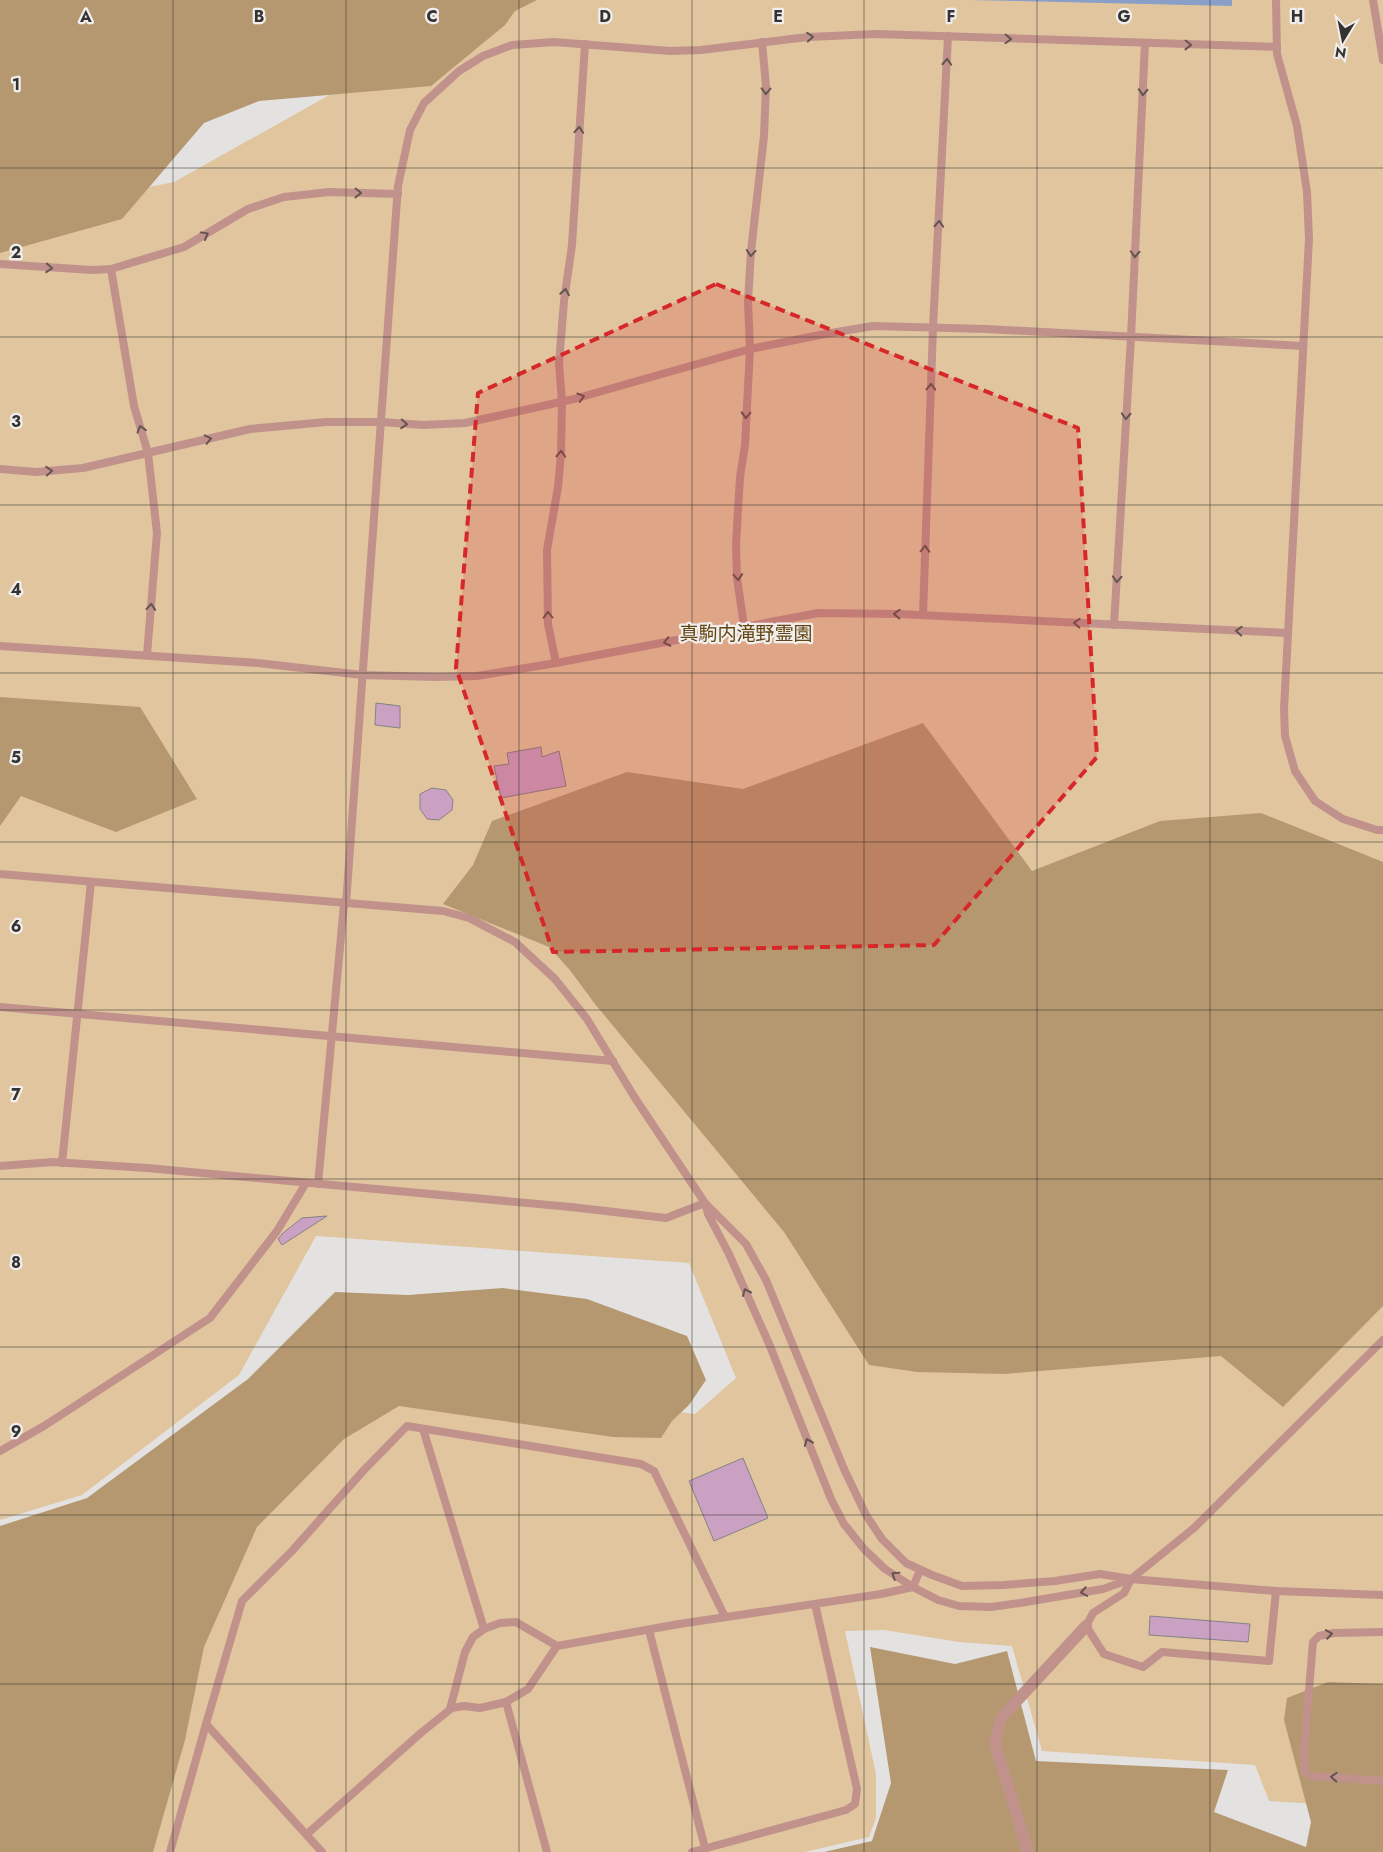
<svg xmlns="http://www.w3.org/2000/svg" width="1383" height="1852" font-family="Jost,'Noto Sans JP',sans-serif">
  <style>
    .green { fill: #e1c59f }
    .forest { fill: #b59870 }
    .water { fill: #8a9fc8 }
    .building { fill: #caa1c2; stroke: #848284 }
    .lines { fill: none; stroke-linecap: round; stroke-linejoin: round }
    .service { stroke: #c0928b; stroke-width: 8 }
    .minor { stroke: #c0928b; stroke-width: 12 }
    .oneway { stroke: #655451 }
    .marked { fill: #d62828; fill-opacity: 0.2; stroke: #d62828; stroke-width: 4; stroke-dasharray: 10 6; stroke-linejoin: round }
    .grid { fill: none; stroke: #343332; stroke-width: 1; stroke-opacity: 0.55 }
    .labels { text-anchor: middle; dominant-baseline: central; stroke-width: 4.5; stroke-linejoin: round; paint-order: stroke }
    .park-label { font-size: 19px; fill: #634514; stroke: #f1efed }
    .grid-label { font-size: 16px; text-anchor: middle; font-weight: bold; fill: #343332; stroke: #f1efed; stroke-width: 4.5; stroke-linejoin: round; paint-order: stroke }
  </style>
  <rect width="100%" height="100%" fill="#e4e2e0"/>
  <polygon class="green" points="456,0 1383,0 1383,1808 1269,1801 1255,1765 1042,1751 1012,1646 959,1642 884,1630 845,1631 876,1774 876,1818 869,1837 805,1852 110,1852 247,1513 390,1390 598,1402 695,1414 736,1378 689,1263 316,1236 239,1375 82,1495 0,1520 0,205 50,207 174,182 358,79"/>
  <g class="forest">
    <polygon points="0,0 537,0 515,11 505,25 431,86 259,101 204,123 122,219 0,253"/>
    <polygon points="0,697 140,707 197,799 116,832 21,796 0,826"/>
    <polygon points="923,723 1032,871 1160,821 1261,813 1383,862 1383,1306 1283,1407 1221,1356 1004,1374 917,1372 869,1365 784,1232 595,1004 569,969 549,947 443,904 473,865 492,821 627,772 743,789"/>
    <polygon points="503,1288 587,1299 687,1336 706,1380 689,1405 672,1421 661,1438 613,1437 399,1406 344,1439 257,1527 204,1647 185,1740 153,1852 0,1852 0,1526 87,1498 248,1379 335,1292 408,1295"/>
    <polygon points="870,1647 955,1664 1007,1651 1036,1761 1228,1770 1214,1812 1306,1847 1311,1822 1284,1720 1287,1698 1328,1682 1383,1684 1383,1852 824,1852 872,1841 891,1783"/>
  </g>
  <polygon class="water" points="969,0 1232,0 1232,6"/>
  <g class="building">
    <polygon points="376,703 400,706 400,728 375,725"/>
    <polygon points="541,747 542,757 559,751 566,786 501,798 494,766 509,764 507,753"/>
    <polygon points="432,788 446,790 453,800 452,810 439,820 427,819 420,809 420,794"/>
    <polygon points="327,1216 282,1245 278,1239 283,1233 302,1218"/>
    <polygon points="743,1458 768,1518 714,1541 689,1481"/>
    <polygon points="1150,1616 1250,1624 1248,1642 1149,1635"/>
  </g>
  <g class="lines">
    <g class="service">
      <polyline points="1276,0 1277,54 1297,126 1307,192 1309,239 1284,709 1285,736 1295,771 1315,801 1343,819 1377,830 1383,830"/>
      <polyline points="1373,0 1383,60"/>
      <polyline points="0,264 92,270 111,269 184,247 248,209 284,197 329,192 398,194"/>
      <polyline points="111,269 134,406 148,453 157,533 147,655"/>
      <polyline points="0,469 36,472 83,468 250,429 326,422 381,422 423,425 465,423 574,399 750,349 825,334 873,326 986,329 1303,346"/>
      <polyline points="923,615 933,327 948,36"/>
      <polyline points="1114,625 1131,337 1145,43"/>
      <polyline points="744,626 737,578 736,545 740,477 745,445 750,349 748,302 751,251 764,136 766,86 762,42"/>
      <polyline points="0,646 258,663 362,675 436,677 477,676 556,663 818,613 899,614 1288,633"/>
      <polyline points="556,663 548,624 547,550 558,487 561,454 562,402 559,363 564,301 572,245 585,44"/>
      <polyline points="0,874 443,911 469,918 515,942 555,979 587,1019 635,1098 705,1203 666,1218 571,1207 147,1168 53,1162 0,1166"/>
      <polyline points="346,904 398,186 410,130 424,103 459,71 483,56 512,45 554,42 670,51 701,50 808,37 876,34 1277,47"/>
      <polyline points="0,1007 613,1061"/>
      <polyline points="62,1163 91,882"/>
      <polyline points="318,1184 344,904"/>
      <polyline points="1383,1340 1194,1528 1131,1579 1103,1589 1020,1603 991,1607 959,1606 938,1600 913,1587 885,1569 864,1549 844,1524 831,1499 770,1346 729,1254 708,1214 705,1203 746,1244 766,1280 844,1469 866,1515 882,1539 906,1563 932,1575 962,1586 1004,1585 1055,1581 1100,1574 1131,1579 1276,1591 1383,1595"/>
      <polyline points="423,1429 484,1629"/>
      <polyline points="0,1451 44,1426 210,1318 277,1231 306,1183"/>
      <polyline points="1131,1579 1124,1593 1093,1613 1086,1626 1104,1654 1143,1667 1162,1652 1269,1661 1276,1591"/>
      <polyline points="649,1630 705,1848"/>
      <polyline points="1383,1632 1334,1633 1319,1636 1313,1642 1304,1750 1305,1772 1311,1776 1383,1781"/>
      <polyline points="506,1702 547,1852"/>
      <polyline points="450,1709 465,1652 473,1637 484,1629 500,1623 516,1622 557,1646"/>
      <polyline points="307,1834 422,1732 452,1708 464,1706 480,1708 506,1702 528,1689 557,1646 679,1624 881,1594 913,1587 920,1570"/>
      <polyline points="170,1852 206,1724"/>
      <polyline points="322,1852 206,1724 242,1601 292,1551 364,1470 407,1426 641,1464 654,1471 725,1617"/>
      <polyline points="692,1852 846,1810 855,1804 857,1789 815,1604"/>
    </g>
    <polyline class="minor" points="1028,1852 995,1744 1001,1718 1086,1626"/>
  </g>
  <defs><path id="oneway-chevron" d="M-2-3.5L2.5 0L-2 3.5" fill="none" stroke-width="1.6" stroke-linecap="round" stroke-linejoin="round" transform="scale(1.25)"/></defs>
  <g class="oneway">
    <use href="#oneway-chevron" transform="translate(810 37) rotate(-4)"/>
    <use href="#oneway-chevron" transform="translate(1008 39) rotate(2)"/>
    <use href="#oneway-chevron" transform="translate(1188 45) rotate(1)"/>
    <use href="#oneway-chevron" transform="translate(947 62) rotate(-87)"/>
    <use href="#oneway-chevron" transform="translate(766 91) rotate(91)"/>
    <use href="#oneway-chevron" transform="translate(1143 92) rotate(93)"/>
    <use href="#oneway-chevron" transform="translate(579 130) rotate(-86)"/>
    <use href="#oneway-chevron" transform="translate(358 193) rotate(1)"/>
    <use href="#oneway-chevron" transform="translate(939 224) rotate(-87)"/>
    <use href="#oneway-chevron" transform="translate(205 235) rotate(-29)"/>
    <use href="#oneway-chevron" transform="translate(751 253) rotate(95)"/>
    <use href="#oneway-chevron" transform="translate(1135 254) rotate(93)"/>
    <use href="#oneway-chevron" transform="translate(49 268) rotate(4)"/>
    <use href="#oneway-chevron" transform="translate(565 292) rotate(-81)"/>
    <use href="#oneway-chevron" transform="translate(931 387) rotate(-88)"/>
    <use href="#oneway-chevron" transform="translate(581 397) rotate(-16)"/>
    <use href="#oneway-chevron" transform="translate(746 415) rotate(92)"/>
    <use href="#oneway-chevron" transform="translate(1126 416) rotate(93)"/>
    <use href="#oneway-chevron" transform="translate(404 424) rotate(4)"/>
    <use href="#oneway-chevron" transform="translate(141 429) rotate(-107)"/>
    <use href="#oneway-chevron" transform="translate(208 439) rotate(-13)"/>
    <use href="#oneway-chevron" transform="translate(561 454) rotate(-87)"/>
    <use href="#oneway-chevron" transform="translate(49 471) rotate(-4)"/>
    <use href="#oneway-chevron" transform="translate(925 549) rotate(-88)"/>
    <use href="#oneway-chevron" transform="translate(738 577) rotate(85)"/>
    <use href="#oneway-chevron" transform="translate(1117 579) rotate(93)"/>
    <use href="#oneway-chevron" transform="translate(151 607) rotate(-85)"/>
    <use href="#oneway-chevron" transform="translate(897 614) rotate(-178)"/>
    <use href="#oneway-chevron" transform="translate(548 615) rotate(-91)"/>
    <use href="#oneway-chevron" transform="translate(1077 623) rotate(-177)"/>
    <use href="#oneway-chevron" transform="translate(1239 631) rotate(-177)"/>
    <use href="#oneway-chevron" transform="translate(667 642) rotate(168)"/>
    <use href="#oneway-chevron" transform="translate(746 1292) rotate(-114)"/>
    <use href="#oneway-chevron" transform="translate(808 1442) rotate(-112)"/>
    <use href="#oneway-chevron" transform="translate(895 1575) rotate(-147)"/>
    <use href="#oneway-chevron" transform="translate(1084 1592) rotate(170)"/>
    <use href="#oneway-chevron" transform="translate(1329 1634) rotate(-8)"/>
    <use href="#oneway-chevron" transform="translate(1334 1777) rotate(-177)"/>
  </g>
  <path class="marked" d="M 716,284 L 1078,428 L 1097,757 L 934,945 L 553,952 L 456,668 L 478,393 Z"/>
  <path class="grid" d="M 173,0 L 173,1852M 346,0 L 346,1852M 519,0 L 519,1852M 692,0 L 692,1852M 864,0 L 864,1852M 1037,0 L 1037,1852M 1210,0 L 1210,1852M 0,168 L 1383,168M 0,337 L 1383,337M 0,505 L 1383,505M 0,673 L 1383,673M 0,842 L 1383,842M 0,1010 L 1383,1010M 0,1179 L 1383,1179M 0,1347 L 1383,1347M 0,1515 L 1383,1515M 0,1684 L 1383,1684"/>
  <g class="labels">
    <g class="park-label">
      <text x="746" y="633">真駒内滝野霊園</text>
    </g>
  </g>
  <g class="grid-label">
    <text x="86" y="22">A</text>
    <text x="259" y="22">B</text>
    <text x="432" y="22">C</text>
    <text x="605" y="22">D</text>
    <text x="778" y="22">E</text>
    <text x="951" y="22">F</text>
    <text x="1124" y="22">G</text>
    <text x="1297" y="22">H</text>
    <text x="16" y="90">1</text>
    <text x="16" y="258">2</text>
    <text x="16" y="427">3</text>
    <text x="16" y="595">4</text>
    <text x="16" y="763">5</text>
    <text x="16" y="932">6</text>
    <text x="16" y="1100">7</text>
    <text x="16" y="1268">8</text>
    <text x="16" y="1437">9</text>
  </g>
  <g transform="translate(1343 40) rotate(190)" stroke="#f1efed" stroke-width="4" paint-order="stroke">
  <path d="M0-4L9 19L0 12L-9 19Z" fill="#343332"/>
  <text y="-8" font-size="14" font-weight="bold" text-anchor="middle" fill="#343332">N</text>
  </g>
</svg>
